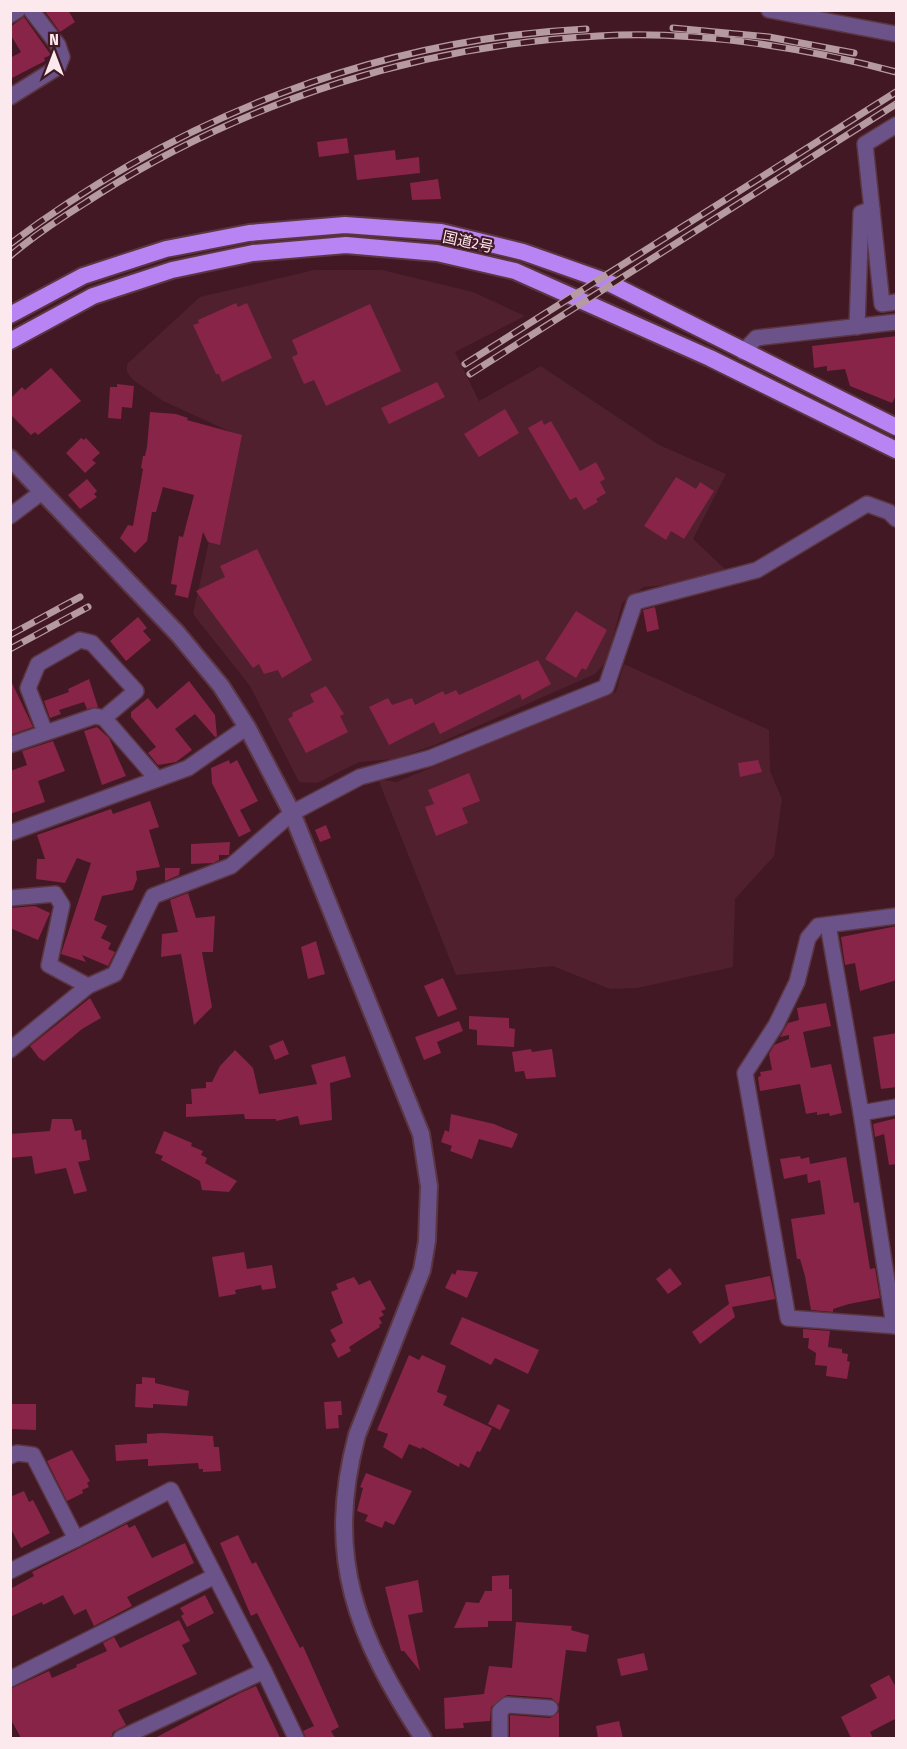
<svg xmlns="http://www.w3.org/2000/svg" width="907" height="1749" font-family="'Fira Sans Condensed','Noto Sans JP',sans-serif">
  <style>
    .built { fill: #50202f }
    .building { fill: #882447 }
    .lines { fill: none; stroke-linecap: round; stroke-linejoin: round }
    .minor-casing { stroke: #5b3540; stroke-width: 18 }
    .tertiary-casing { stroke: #5b3540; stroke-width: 20 }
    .trunk-casing { stroke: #5b3540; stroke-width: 20 }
    .minor { stroke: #6b5288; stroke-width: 15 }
    .tertiary { stroke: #6b5288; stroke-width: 16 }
    .trunk { stroke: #b884f3; stroke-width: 16 }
    .rail-casing { stroke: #b59aa1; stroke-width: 7 }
    .rail { stroke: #411824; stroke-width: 4.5; stroke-dasharray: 14; stroke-linecap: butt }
    .labels { text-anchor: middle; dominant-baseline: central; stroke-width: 4.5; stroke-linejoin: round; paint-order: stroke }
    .street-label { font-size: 15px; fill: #fbe9ed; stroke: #411824 }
  </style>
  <rect width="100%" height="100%" fill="#411824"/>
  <g class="built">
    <polygon points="314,270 382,270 473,292 525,316 455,352 479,401 541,366 659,445 726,474 693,539 727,571 689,583 644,587 622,603 607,661 595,674 435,745 394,759 359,762 317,783 299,782 250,686 193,614 233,433 163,401 133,380 127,372 127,364 200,297"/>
    <polygon points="624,664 769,730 770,771 782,799 774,856 735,899 733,967 637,988 610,989 553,966 456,975 378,779 396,782 616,692"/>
  </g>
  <g class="building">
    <polygon points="44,10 68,10 75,22 60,32"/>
    <polygon points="24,17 51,55 44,58 45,61 10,79 10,58 21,52 10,34 10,27"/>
    <polygon points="347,138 349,153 319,157 317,142"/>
    <polygon points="395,150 396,160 419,157 420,173 357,180 354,155"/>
    <polygon points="438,179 441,199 412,200 410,183"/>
    <polygon points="236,303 238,307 247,303 272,358 222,382 219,374 216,374 193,325 199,323 198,320"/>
    <polygon points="370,304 401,371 326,406 314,380 304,384 292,357 298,354 292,340"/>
    <polygon points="897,336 897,394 892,403 850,386 845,369 827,371 827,366 814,368 812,346"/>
    <polygon points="51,368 81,401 38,435 35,432 31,435 10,414 10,399 22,387 25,390"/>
    <polygon points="437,382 445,397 389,424 381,408"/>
    <polygon points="117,384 134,386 132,408 122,407 121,419 108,418 110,387 117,387"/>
    <polygon points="505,409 519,433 479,457 464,434"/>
    <polygon points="150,412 176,414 188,418 187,420 242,435 220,545 208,542 203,532 188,598 175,595 177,585 171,584 179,536 183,537 194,495 163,487 156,512 152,512 147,541 135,553 120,538 128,525 133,526 143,469 141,468 143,456 145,456 147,447"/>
    <polygon points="542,420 544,425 551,421 580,471 596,462 605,479 600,482 606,493 596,499 598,502 584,510 576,497 570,500 528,428"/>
    <polygon points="81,438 84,440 86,438 100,453 92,460 96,463 85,473 66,453"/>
    <polygon points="676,477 696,489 700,482 714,491 684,539 671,531 666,540 644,526"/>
    <polygon points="87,479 97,491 94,494 97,497 80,509 68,495"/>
    <polygon points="257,549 312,660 282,678 278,670 264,674 259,664 253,668 196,591 225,577 220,566"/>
    <polygon points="655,607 659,629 647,632 643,610"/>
    <polygon points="576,611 607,630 586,670 582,668 576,678 545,659"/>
    <polygon points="138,617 147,628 143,631 151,640 126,661 110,641"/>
    <polygon points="538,660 551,684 522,700 520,694 440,734 434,722 389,745 369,707 388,698 392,705 412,698 415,705 443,691 445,695 456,690 459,695"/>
    <polygon points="10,679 33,727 10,735"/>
    <polygon points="89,679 98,707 87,709 84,702 59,710 61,714 50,718 44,701 69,692 68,689"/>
    <polygon points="189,681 215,715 217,736 215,737 195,714 175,729 192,750 176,762 158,765 148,753 156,747 131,717 131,712 148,698 157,709"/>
    <polygon points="326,686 344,714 340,716 348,732 306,753 288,719 293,716 292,713 314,702 310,694"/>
    <polygon points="97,727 109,738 126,776 102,785 84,731"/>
    <polygon points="53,741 65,771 38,781 45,802 10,814 10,771 27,765 22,751"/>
    <polygon points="229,760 230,764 237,760 258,801 240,810 251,831 239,837 212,783 211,768"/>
    <polygon points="758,760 762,772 740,777 738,763"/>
    <polygon points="469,773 480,801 462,808 468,823 436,836 425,807 434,804 428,790"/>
    <polygon points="150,801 159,827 149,830 160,867 136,871 137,879 133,890 102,896 94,920 107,926 101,938 111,943 108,949 115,952 108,966 82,955 86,962 61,954 91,863 77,858 65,883 36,879 37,859 45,859 37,835 111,809 113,814"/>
    <polygon points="326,825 331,838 320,842 315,830"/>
    <polygon points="230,842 229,855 219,855 219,860 213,863 191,864 191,844"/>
    <polygon points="165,868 180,868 179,875 165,881"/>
    <polygon points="188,893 196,918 215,916 213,952 202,952 212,1007 194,1025 181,954 161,957 162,934 178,932 170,900"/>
    <polygon points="35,906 50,913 38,940 10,928 10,908"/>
    <polygon points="897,926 897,980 860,991 855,963 845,965 841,937"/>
    <polygon points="316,941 325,974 308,979 301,947"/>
    <polygon points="443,978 457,1009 438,1017 424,986"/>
    <polygon points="90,998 101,1018 82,1029 44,1061 39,1058 30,1046"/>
    <polygon points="826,1003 831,1026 803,1032 811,1068 831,1064 842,1113 830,1116 829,1113 817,1115 817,1112 806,1114 800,1084 760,1091 758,1077 761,1076 760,1072 772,1070 769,1054 774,1045 789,1039 789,1035 780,1037 788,1023 799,1020 797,1008"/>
    <polygon points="469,1016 509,1018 509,1028 515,1029 514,1047 477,1045 477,1030 469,1029"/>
    <polygon points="459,1021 463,1031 437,1042 441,1053 424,1060 415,1037"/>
    <polygon points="897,1033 897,1087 881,1089 873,1037"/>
    <polygon points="283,1040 289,1054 275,1060 269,1046"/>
    <polygon points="531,1049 532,1052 552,1049 556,1077 526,1079 524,1071 515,1072 512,1052"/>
    <polygon points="235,1050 253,1068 259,1094 317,1084 311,1065 345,1056 351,1077 330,1083 332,1120 300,1125 298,1116 276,1121 276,1119 245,1119 244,1114 186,1117 186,1104 192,1104 191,1089 206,1088 206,1082 212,1082 220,1066"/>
    <polygon points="451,1114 494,1124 518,1134 512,1148 479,1139 472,1159 450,1151 452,1146 441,1142 445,1130 449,1132"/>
    <polygon points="897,1118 897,1164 889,1165 884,1134 875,1137 873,1124"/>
    <polygon points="52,1119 72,1119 75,1131 81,1130 82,1140 86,1139 90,1160 78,1162 87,1191 74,1194 66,1168 35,1174 32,1156 10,1158 10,1134 50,1131"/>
    <polygon points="164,1131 192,1143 191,1146 203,1151 201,1155 207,1158 205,1163 237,1181 229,1192 202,1190 200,1181 161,1160 163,1156 155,1153"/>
    <polygon points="800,1156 801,1159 809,1157 810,1164 846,1157 854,1203 859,1202 870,1269 875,1268 880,1298 849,1304 833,1309 833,1312 811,1310 805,1276 800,1259 797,1259 791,1219 825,1214 820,1180 808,1183 807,1174 784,1179 780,1159"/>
    <polygon points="244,1252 247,1269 272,1265 276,1288 262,1290 261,1285 235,1290 236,1294 219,1297 212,1257"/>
    <polygon points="670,1268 682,1284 668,1294 656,1279"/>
    <polygon points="457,1270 478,1272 467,1298 445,1288 452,1273 455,1275"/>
    <polygon points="770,1276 775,1299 732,1307 735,1317 700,1344 692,1332 729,1304 725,1285"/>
    <polygon points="354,1277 359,1285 370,1280 386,1309 381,1311 384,1315 379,1318 382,1323 379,1325 380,1327 349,1347 351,1351 338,1358 331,1344 336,1341 330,1330 343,1323 331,1292 338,1289 336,1284"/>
    <polygon points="462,1317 539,1350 528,1374 495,1358 491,1365 450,1344"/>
    <polygon points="803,1329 830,1331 828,1347 842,1349 842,1353 848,1354 847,1361 850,1362 847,1379 826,1376 827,1366 815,1365 816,1353 808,1348 809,1338 803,1338"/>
    <polygon points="409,1355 419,1360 422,1355 446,1366 437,1392 447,1396 443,1405 492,1428 480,1452 477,1451 469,1468 460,1463 459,1467 422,1447 421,1449 409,1444 402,1459 383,1447 388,1434 377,1430"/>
    <polygon points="142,1377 155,1378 155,1383 189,1391 187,1406 153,1404 153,1408 135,1407 136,1384 142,1384"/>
    <polygon points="341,1401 342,1415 338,1415 339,1428 326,1429 324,1402"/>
    <polygon points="10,1404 36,1404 36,1430 10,1429"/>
    <polygon points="498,1404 510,1410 500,1430 488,1424"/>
    <polygon points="162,1433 213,1436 214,1447 219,1447 221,1471 203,1472 203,1469 199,1469 198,1463 148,1466 148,1459 116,1461 115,1445 147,1443 147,1434"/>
    <polygon points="72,1450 90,1481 87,1483 89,1487 82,1490 83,1493 67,1501 47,1461"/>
    <polygon points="366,1473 412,1491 394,1525 385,1521 382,1528 365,1521 368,1515 357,1511 363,1488 360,1487"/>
    <polygon points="24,1491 29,1502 33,1500 50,1533 21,1548 10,1527 10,1497"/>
    <polygon points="127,1524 129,1528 135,1525 152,1558 185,1543 194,1563 127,1597 132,1606 94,1626 86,1609 74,1615 63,1595 43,1605 42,1602 10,1617 10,1589 34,1576 32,1572"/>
    <polygon points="238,1535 252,1564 256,1562 300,1648 303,1646 339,1727 331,1731 335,1738 306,1738 303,1731 314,1726 257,1613 251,1616 220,1543"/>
    <polygon points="509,1575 509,1589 512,1589 512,1621 488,1621 488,1627 454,1628 466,1602 479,1603 485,1591 492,1591 492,1576"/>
    <polygon points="418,1580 423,1612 408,1615 420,1671 404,1651 401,1651 385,1587"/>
    <polygon points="205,1595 214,1613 187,1627 181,1616 184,1614 180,1608"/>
    <polygon points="179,1620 190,1641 182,1645 197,1674 118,1710 126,1725 113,1732 111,1738 21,1738 10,1718 10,1689 49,1671 52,1678 77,1667 76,1665 107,1651 103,1643 114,1637 120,1648"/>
    <polygon points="516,1622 572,1626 571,1630 589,1635 586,1652 566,1650 559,1704 551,1698 507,1695 491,1707 490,1721 463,1723 464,1728 445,1729 444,1698 484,1694 489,1666 512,1668"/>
    <polygon points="644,1653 648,1670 621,1676 617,1659"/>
    <polygon points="889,1675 897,1689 897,1718 870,1732 873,1738 851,1738 841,1717 877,1698 870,1685"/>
    <polygon points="256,1686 280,1738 155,1738 240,1693"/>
    <polygon points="559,1712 559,1738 510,1738 510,1715 550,1718"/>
    <polygon points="619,1721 623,1738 598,1738 596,1726"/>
  </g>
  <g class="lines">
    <defs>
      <g id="minor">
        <polyline points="769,10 896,34"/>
        <polyline points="10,15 18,10"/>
        <polyline points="10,97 58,67 62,57 58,45 31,10"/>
        <polyline points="896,125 865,144 882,304 896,302"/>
        <polyline points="857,327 861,213 872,209"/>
        <polyline points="743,352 756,338 896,322"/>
        <polyline points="10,516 42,492"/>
        <polyline points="45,732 28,688 38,664 80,640 92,643 136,691 104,718"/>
        <polyline points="10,745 95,716 104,718 157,779"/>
        <polyline points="10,833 188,768 247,727"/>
        <polyline points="10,898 55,894 62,905 49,965 88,986 115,974 153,896 231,866 292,813 360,777 430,758 606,687 635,602 757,570 867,504 889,512 896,519"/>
        <polyline points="896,916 818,926 808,938 797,982 776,1025 745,1073 788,1318 896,1326"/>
        <polyline points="828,925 861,1113 894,1326"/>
        <polyline points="10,1050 88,986"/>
        <polyline points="861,1113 896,1107"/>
        <polyline points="10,1456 17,1453 33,1455 76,1539 171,1490 264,1671 296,1738"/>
        <polyline points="10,1571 76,1539"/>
        <polyline points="10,1679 215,1576"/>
        <polyline points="121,1738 264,1671"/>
        <polyline points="500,1738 500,1711 507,1705 550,1708"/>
      </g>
      <path id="tertiary" d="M 10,458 L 178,634 L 221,686 L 247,727 L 292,813 L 421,1134 L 429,1186 L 427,1241 L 422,1270 L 357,1435 C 324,1558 357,1636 423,1738"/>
      <g id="trunk">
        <polyline points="10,315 83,276 166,249 249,233 345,225 441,232 523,252 605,281 896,427"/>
        <polyline points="10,341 93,296 172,270 253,253 346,245 437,253 515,271 710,358 896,450"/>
      </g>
    </defs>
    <use href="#minor" class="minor-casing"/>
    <use href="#tertiary" class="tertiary-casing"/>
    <use href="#trunk" class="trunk-casing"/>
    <use href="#minor" class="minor"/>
    <use href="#tertiary" class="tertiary"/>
    <use href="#trunk" class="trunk"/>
    <defs>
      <g id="rail">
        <polyline points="673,28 769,37 854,53"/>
        <path d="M 10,244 C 177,118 376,39 586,29"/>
        <path d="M 10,256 C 38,232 68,214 99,194 C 248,100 422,45 598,36 C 695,30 803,47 896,72"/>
        <polyline points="465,364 896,92"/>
        <polyline points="470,374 896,104"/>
        <polyline points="10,635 80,597"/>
        <polyline points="10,649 88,607"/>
      </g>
    </defs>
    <use href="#rail" class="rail-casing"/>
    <use href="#rail" class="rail"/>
  </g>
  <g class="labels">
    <g class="street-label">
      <text transform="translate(468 242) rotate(12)">国道2号</text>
    </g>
  </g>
  <rect width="907" height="1749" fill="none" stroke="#fbe9ed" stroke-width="24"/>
  <g transform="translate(54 54)" stroke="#411824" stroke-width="4.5" paint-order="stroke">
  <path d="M0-4.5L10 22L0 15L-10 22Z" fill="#fbe9ed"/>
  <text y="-9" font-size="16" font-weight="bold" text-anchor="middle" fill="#fbe9ed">N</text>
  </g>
</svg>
